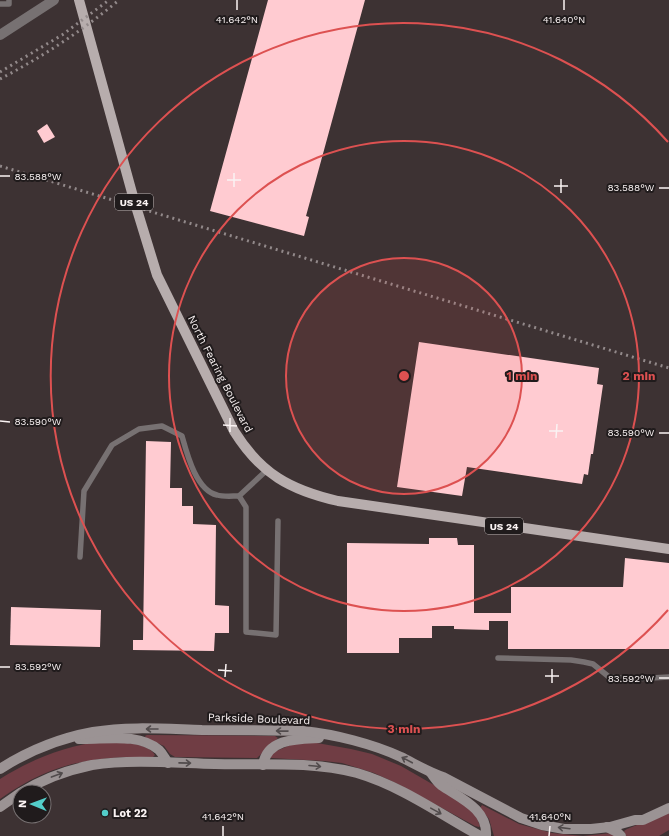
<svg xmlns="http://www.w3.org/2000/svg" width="669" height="836" font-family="'Work Sans',sans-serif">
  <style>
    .green { fill: #703d44 }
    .building { fill: #ffcbd1 }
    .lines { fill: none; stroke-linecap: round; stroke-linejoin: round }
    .lane { stroke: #777172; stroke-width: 5.5 }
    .street { stroke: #777172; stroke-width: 10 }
    .secondary { stroke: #9b9394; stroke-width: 10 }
    .primary { stroke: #b7adad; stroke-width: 10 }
    .rail { stroke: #92898a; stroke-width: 3; stroke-dasharray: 2 4; stroke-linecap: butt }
    .oneway { stroke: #514b4c }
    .ticks { fill: none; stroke: #faf3f3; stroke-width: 1.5 }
    .ring { fill: none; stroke: #dd5151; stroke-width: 2 }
    .poi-dot { fill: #53cdc9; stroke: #201b1c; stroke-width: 1.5 }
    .labels { text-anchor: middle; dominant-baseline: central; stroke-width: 4; stroke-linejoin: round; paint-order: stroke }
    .shield { fill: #201b1c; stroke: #b9b2b2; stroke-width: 1 }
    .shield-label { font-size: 10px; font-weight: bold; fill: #faf3f3 }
    .street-label { font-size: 11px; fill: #faf3f3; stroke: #201b1c }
    .poi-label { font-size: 11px; font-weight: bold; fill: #faf3f3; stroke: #201b1c; text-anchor: start }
    .ticks-label { font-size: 10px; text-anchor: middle; fill: #faf3f3; stroke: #201b1c; stroke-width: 4; stroke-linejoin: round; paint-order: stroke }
    .centre { fill: #dd5151; stroke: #201b1c; stroke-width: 2 }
    .ring-label { font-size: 12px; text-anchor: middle; font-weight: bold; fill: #dd5151; stroke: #201b1c; stroke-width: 4; stroke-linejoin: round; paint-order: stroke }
  </style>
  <rect width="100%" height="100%" fill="#3d3233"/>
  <g class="green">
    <polygon points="147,735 275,736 278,738 257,758 175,757 170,754 164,746 146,738 145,736"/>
    <path d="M 103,741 C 117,742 148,742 155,755 L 153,757 C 91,756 51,763 0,799 L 0,779 C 32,759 65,746 103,741 Z"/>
    <polygon points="295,743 317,743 351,749 372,754 401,766 465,803 476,816 480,826 479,827 475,826 398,784 374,773 342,763 324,761 271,758 270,757 274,752"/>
    <polygon points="482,805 519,824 552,833 583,836 611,833 615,836 494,836 489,819 480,808"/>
    <polygon points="669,812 669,830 659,836 626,836 624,831 627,829"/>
  </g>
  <g class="building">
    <polygon points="268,0 365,0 306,216 309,217 304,236 210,211"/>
    <polygon points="47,124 55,137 44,143 37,131"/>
    <polygon points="419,342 599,368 597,384 603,385 593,454 591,454 588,475 584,474 582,484 467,467 462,496 397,487"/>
    <polygon points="146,441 171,442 170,488 182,488 182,506 193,506 193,524 216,525 215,605 229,606 229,633 215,633 214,651 133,650 133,640 143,640"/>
    <polygon points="429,538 457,538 458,545 474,545 474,613 511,613 511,587 623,587 625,558 669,563 669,649 508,649 508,621 489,621 489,630 454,629 454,626 432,626 432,638 399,638 399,653 347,653 347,543 429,544"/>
    <polygon points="11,607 101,610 100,647 10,645"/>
  </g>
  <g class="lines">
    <g class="lane">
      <polyline points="0,4 9,4 9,0"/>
      <polyline points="239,496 246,507 246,632 276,635 278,521"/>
      <path d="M 80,557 L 84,491 L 112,445 L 139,429 L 162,426 L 182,436 C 187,454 196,490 217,495 C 223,497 232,496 239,496 L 267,470"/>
      <polyline points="498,658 571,660 584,662 593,664 609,677 633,679 669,677"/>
    </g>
    <polyline class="street" points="0,35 54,0"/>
    <g class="secondary">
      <path d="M 79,739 C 104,740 138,732 159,750 C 163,754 165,759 168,763"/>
      <path d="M 263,765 C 267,738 299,739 319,738"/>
      <path d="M 0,769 C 28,751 60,738 93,732 C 129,726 166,729 202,730 C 236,730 270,730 303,731 C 334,734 373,744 401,757 C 415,764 428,772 443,777 L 521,818 L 542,825 L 564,829 L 591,829 L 610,827 L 635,820 L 643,820 L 669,808"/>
      <path d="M 431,773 C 434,777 437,782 441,785 C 460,798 488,809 486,836"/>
      <path d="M 22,792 C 43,779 68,770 92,765 C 132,759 175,763 215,764 C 262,765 311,761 357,773 C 401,786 440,814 480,836"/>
      <polyline points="0,807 20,793"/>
      <polyline points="607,827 617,832 621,836"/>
    </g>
    <path class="primary" d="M 79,0 L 134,200 L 157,275 L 234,431 C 261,474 290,490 338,501 L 669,549"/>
    <g class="rail">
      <polyline points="0,72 62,35 109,0"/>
      <path d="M 0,79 C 42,57 82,31 119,0"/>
      <polyline points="0,166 669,368"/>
    </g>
  </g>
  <defs><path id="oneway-shaft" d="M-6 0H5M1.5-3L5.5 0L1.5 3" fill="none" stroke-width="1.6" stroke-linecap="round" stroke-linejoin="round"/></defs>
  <g class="oneway">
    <use href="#oneway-shaft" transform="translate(152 729) rotate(-180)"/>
    <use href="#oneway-shaft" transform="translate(282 731) rotate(-179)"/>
    <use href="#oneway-shaft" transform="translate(407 760) rotate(-152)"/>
    <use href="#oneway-shaft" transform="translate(185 763) rotate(1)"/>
    <use href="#oneway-shaft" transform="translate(315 766) rotate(5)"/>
    <use href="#oneway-shaft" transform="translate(57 775) rotate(-20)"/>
    <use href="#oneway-shaft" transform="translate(436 811) rotate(29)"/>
    <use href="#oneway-shaft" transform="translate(564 828) rotate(-173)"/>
  </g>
  <path class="ticks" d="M 237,10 L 237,0M 564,10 L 564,0M 0,176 L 10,176M 227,180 L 241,180M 554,186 L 568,186M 234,187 L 234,173M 659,188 L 669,188M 561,193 L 561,179M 0,421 L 10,422M 223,425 L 237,426M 549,431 L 563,431M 230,432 L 230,418M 659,433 L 669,433M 556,438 L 557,424M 0,667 L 10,667M 218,670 L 232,671M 545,676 L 559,676M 225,677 L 226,664M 659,678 L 669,678M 552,683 L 552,669M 223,836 L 223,826M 549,836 L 550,826"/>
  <circle cx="404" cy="376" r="118" fill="#dd5151" fill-opacity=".12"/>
  <g class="ring">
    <circle cx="404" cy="376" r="118"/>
    <circle cx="404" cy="376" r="235"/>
    <path d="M668 610A353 353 0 1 1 668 142"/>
  </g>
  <circle class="poi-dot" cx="105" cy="813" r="4"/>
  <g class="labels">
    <g class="shield">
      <rect x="115" y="194" width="38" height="16" rx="3"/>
      <rect x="485" y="518" width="38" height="16" rx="3"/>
    </g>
    <g class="shield-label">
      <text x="134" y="202">US 24</text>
      <text x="504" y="526">US 24</text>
    </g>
    <g class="street-label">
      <text transform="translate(220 374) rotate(63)">North Fearing Boulevard</text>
      <text transform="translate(259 719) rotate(2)">Parkside Boulevard</text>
    </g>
    <g class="poi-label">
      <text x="113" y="813">Lot 22</text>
    </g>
  </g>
  <g class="ticks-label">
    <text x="237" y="23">41.642°N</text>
    <text x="564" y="23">41.640°N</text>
    <text x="38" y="180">83.588°W</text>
    <text x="631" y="191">83.588°W</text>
    <text x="38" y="425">83.590°W</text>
    <text x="631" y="436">83.590°W</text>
    <text x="38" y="670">83.592°W</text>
    <text x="631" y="682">83.592°W</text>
    <text x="223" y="820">41.642°N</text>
    <text x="550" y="820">41.640°N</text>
  </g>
  <circle cx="404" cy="376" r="6" class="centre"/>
  <g class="ring-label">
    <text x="522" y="380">1 min</text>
    <text x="639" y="380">2 min</text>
    <text x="404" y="733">3 min</text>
  </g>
  <g transform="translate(32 804) rotate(271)"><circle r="19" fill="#201b1c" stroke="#777172"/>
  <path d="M0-3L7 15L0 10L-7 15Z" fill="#53cdc9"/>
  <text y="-6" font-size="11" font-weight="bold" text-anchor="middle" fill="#faf3f3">N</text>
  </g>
</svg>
